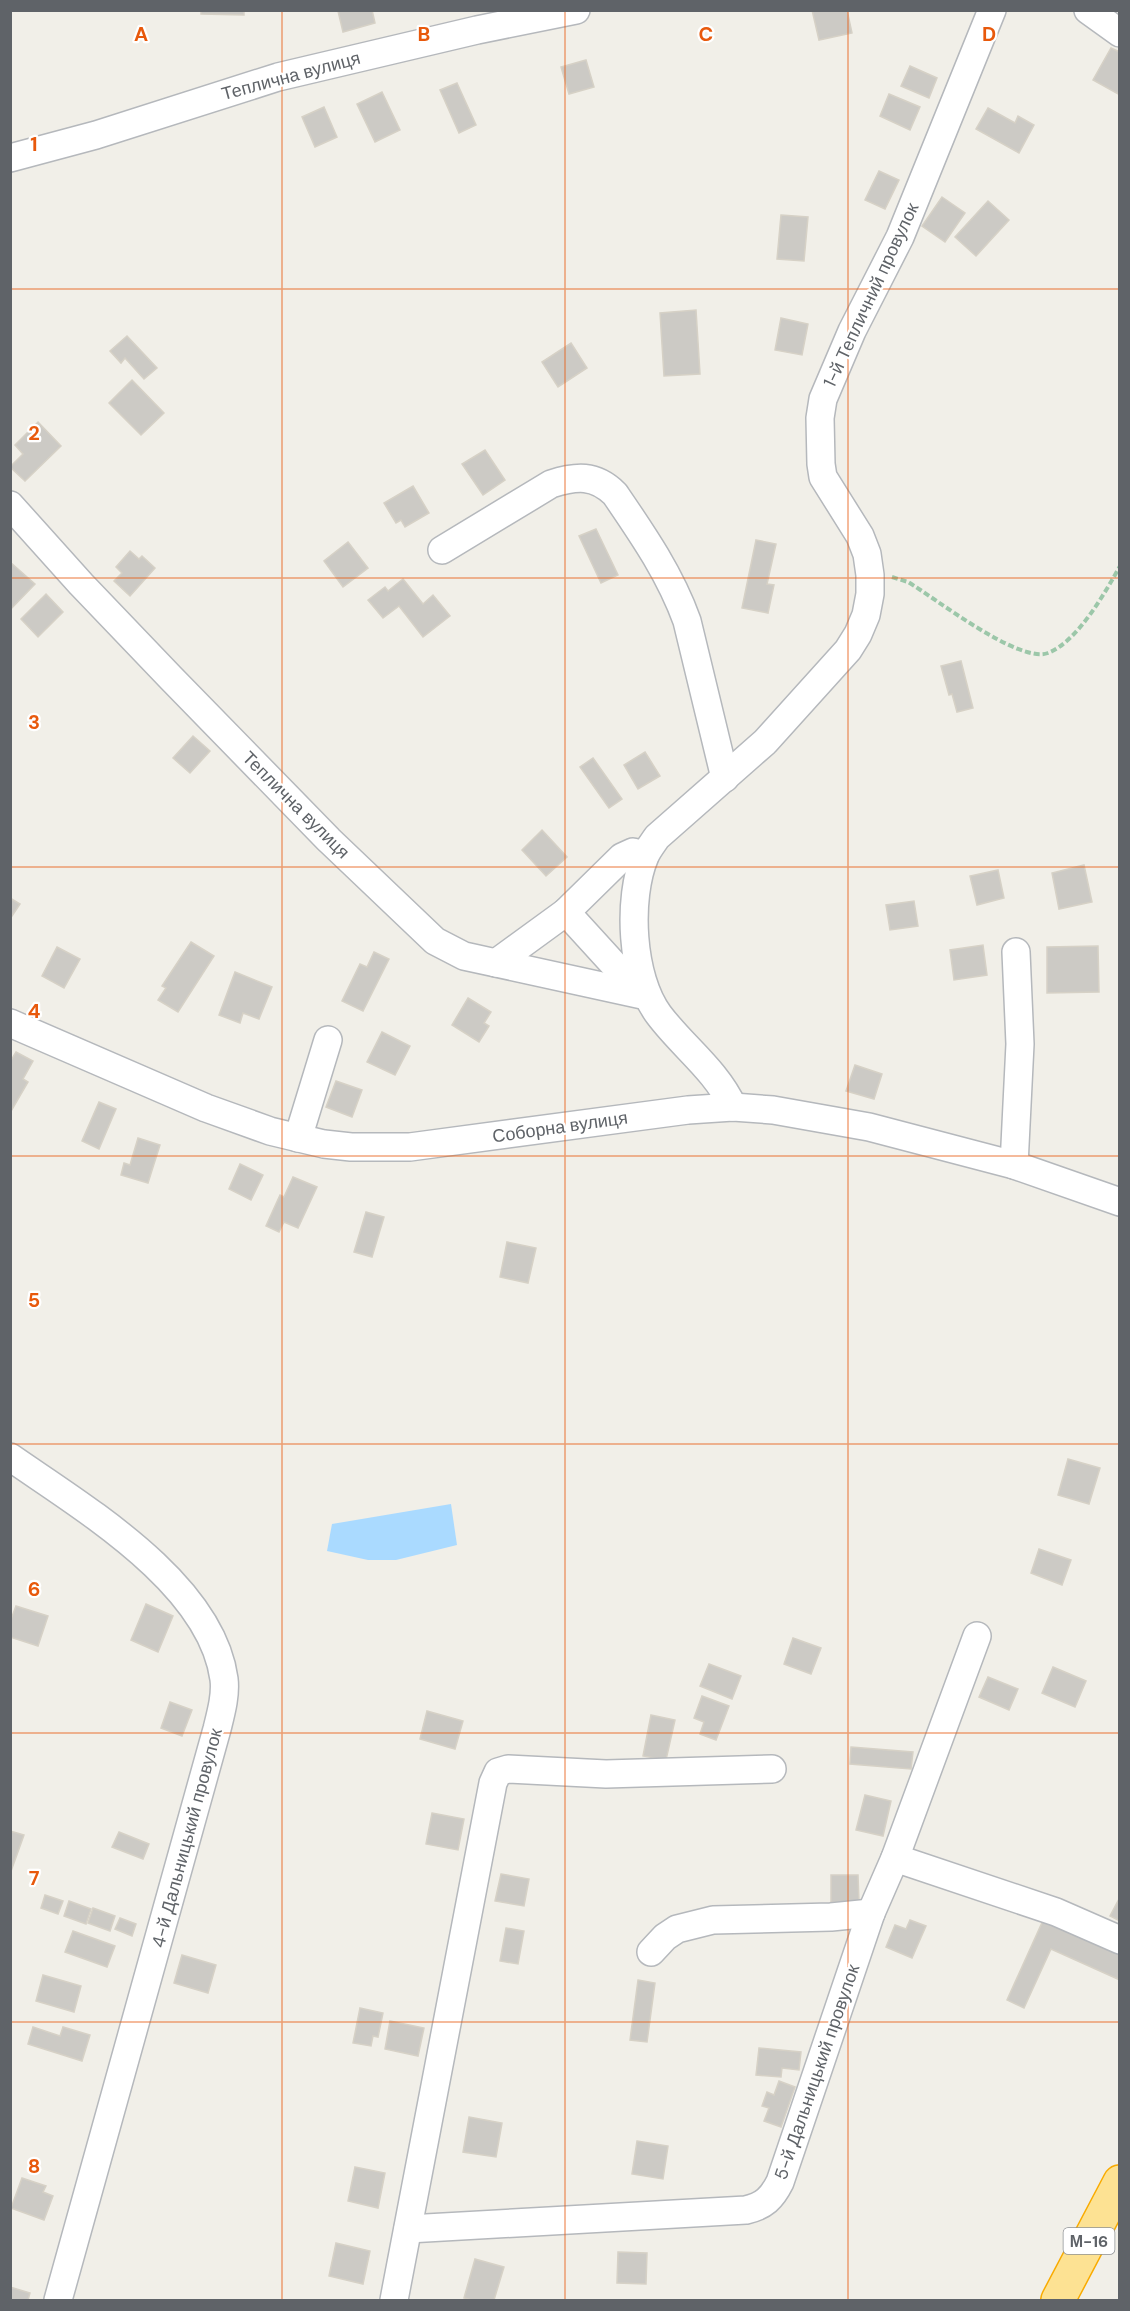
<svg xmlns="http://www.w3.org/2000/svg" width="1130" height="2311" font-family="'DM Sans',sans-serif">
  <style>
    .water { fill: #aadaff }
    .building { fill: #cccac5; stroke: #d6d1c6; stroke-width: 1.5 }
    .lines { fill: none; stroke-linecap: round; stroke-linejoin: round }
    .minor-casing { stroke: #b5b8bc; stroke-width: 30 }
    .highway-casing { stroke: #f9ab00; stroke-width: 36 }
    .path { stroke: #9cc7a9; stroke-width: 4; stroke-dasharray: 6 3; stroke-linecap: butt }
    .minor { stroke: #fff; stroke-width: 27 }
    .highway { stroke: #fde293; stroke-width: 33 }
    .grid { fill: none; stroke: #e8590c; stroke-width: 1.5; stroke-opacity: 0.55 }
    .labels { text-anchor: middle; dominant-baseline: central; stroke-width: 4.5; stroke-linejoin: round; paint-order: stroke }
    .shield { fill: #fff; stroke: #8f9295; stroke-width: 1.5 }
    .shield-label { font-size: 16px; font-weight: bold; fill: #5f6368 }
    .street-label { font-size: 18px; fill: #5f6368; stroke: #fff }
    .grid-label { font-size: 20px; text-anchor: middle; font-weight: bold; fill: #e8590c; stroke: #fff; stroke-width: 4.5; stroke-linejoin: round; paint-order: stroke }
  </style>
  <rect width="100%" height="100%" fill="#f1efe8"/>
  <polygon class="water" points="451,1504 457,1545 396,1560 368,1560 327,1551 332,1524"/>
  <g class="building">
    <polygon points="201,10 244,10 244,15 201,14"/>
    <polygon points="372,10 375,23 343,32 338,11"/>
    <polygon points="812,10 847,10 852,33 819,40"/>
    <polygon points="1111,48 1120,52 1120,95 1093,80"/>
    <polygon points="586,60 594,87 569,94 561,67"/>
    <polygon points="910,66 937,78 929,98 901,86"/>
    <polygon points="457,83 476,125 459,133 440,90"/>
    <polygon points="382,92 400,130 375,142 357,104"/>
    <polygon points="889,94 920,107 910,130 880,116"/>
    <polygon points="324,107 337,137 315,147 302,117"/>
    <polygon points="988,108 1015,123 1018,116 1034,125 1019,153 976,129"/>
    <polygon points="879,171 899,180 885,209 865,200"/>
    <polygon points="942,197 965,213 945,242 922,226"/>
    <polygon points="988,201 1009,220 976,256 955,237"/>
    <polygon points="781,215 808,217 804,261 777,259"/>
    <polygon points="696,310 700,374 664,376 660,313"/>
    <polygon points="781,318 808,324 802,355 775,350"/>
    <polygon points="127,336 157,368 144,379 125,358 121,363 110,351"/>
    <polygon points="571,343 587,368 558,387 542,362"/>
    <polygon points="132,380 164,413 141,435 109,403"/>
    <polygon points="38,422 61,446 25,481 10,467 23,454 15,445"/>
    <polygon points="485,450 505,480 483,495 462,464"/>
    <polygon points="413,486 429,513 405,527 401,520 396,523 384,503"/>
    <polygon points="596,529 618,575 601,583 579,536"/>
    <polygon points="756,540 776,544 767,584 774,585 768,613 742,608"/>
    <polygon points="348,542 368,568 343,587 324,561"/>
    <polygon points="130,551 139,559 142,556 155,568 130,596 114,581 122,573 116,567"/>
    <polygon points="10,562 35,584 10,610"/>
    <polygon points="403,579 423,604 433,595 450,616 423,637 399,606 383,618 368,600 385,587 388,591"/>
    <polygon points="46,594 63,612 38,637 21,619"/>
    <polygon points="961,661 973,708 957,712 952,694 949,695 941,666"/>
    <polygon points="193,736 210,751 190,773 173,758"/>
    <polygon points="645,752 660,776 638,789 624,765"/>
    <polygon points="593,758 622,799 609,808 580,767"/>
    <polygon points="542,830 567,857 546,876 522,850"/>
    <polygon points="1084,865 1092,902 1059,909 1052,873"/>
    <polygon points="998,870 1004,898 977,905 970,876"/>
    <polygon points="10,898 20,904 10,919"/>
    <polygon points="914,901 918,926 890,930 886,905"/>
    <polygon points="191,942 214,956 178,1012 158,1000 166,988 162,986"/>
    <polygon points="983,945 987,975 954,980 950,950"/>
    <polygon points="1098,946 1099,992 1047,993 1047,947"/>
    <polygon points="57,947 80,959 64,988 42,976"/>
    <polygon points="374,952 389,959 363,1011 342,1001 360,964 367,967"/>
    <polygon points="235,972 272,987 259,1019 243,1013 240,1023 219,1015"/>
    <polygon points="468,998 491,1012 484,1023 489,1026 479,1042 452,1025"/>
    <polygon points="382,1032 410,1046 395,1075 367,1062"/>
    <polygon points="16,1052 33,1061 23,1079 28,1082 10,1113 10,1062"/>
    <polygon points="855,1065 882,1074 874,1099 846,1091"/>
    <polygon points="336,1081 362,1090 352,1117 326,1107"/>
    <polygon points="99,1102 116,1109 99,1149 82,1141"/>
    <polygon points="138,1138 160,1145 148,1183 121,1175 124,1163 130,1165"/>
    <polygon points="240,1164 263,1175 251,1200 229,1189"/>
    <polygon points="293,1177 317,1187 298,1228 284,1222 279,1232 266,1226 280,1195 284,1197"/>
    <polygon points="366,1212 384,1217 372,1257 354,1252"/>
    <polygon points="507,1242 536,1248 528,1283 500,1277"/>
    <polygon points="1068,1459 1100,1468 1089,1504 1058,1495"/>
    <polygon points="1039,1549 1071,1560 1062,1585 1031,1573"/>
    <polygon points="146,1604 173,1616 158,1652 131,1640"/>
    <polygon points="16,1606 48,1616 38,1646 10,1637 10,1622"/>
    <polygon points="793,1638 821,1648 811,1674 784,1664"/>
    <polygon points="709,1664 741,1676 732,1699 700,1686"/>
    <polygon points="1053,1667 1086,1681 1075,1707 1042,1693"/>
    <polygon points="988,1677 1018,1689 1009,1710 979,1697"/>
    <polygon points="702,1696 729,1706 716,1740 700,1734 704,1722 694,1718"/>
    <polygon points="170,1702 192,1710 182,1736 161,1728"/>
    <polygon points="427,1711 463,1721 455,1749 420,1739"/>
    <polygon points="651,1715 675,1720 666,1760 643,1756"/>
    <polygon points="851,1747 913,1752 911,1769 850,1764"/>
    <polygon points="865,1795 891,1801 883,1836 856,1830"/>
    <polygon points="432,1813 464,1819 458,1850 426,1844"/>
    <polygon points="10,1831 24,1835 10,1874"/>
    <polygon points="119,1832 149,1844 143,1859 112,1847"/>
    <polygon points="501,1874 529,1879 524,1906 495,1901"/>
    <polygon points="831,1875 858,1875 859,1902 831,1902"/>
    <polygon points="45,1895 63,1901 58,1914 41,1908"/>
    <polygon points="1120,1897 1120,1921 1110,1916"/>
    <polygon points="69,1901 91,1909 86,1924 64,1916"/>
    <polygon points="93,1908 115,1916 110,1931 88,1923"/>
    <polygon points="1045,1916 1120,1949 1120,1980 1051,1949 1024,2008 1007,2000"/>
    <polygon points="120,1918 136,1924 132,1936 115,1929"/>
    <polygon points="910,1920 926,1926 912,1958 886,1947 895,1925 906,1929"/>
    <polygon points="506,1928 524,1931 518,1964 500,1961"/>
    <polygon points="73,1931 115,1946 107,1967 65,1952"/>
    <polygon points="182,1955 216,1965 208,1993 174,1983"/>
    <polygon points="43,1975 81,1986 74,2012 36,2001"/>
    <polygon points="638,1980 655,1983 647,2042 630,2040"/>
    <polygon points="360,2008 383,2013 378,2037 373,2036 371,2046 353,2043"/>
    <polygon points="390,2021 424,2028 418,2056 385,2049"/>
    <polygon points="33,2027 60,2036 63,2027 90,2035 82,2061 28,2044"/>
    <polygon points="759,2048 801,2052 799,2070 782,2068 781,2077 756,2075"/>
    <polygon points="779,2081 795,2087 781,2127 764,2121 769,2108 762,2106 767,2092 774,2095"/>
    <polygon points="469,2117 502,2123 496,2157 463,2152"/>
    <polygon points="637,2141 668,2146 663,2179 632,2174"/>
    <polygon points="355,2167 385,2173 378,2208 348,2201"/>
    <polygon points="22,2178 46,2186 43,2192 53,2196 44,2220 11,2208"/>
    <polygon points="336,2243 370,2251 363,2284 329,2276"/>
    <polygon points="618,2252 647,2253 646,2284 617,2283"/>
    <polygon points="475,2259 504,2267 494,2300 472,2300 464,2298"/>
    <polygon points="10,2287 30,2293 28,2300 10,2300"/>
  </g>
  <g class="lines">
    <defs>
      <g id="minor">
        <polyline points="1088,10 1120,33"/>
        <polyline points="10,158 96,135 278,77 477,30 576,10"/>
        <polyline points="10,505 81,584 170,677 329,840 435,941 464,956 647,996"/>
        <path d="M 442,550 L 551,484 C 576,476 595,474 615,494 C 643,535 670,574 687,621 L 725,778"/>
        <polyline points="566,912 628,980 646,996"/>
        <polyline points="496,963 566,912 622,857 633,852 645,855"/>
        <polyline points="10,1023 206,1108 270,1131 324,1144 351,1147 410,1147 688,1110 733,1107 773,1110 869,1127 1014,1165 1120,1202"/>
        <path d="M 733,1107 C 716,1070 683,1047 659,1015 C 631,978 627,898 645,856 C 648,849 653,843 657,837 L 765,742 L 848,650 L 858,634 L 866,615 L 870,594 L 870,575 L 867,554 L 860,536 L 823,477 L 821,464 L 820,418 L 823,399 L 852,331 L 900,237 L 992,10"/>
        <polyline points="298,1138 328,1040"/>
        <polyline points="1014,1165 1020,1044 1016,952"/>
        <path d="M 10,1457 C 83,1508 211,1583 224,1679 C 226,1695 221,1713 217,1729 L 58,2300"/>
        <polyline points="895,1858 1056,1912 1120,1940"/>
        <polyline points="651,1952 665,1937 677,1929 713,1920 831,1917 871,1913"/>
        <path d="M 408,2229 L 746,2210 C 764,2206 772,2198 780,2182 L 871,1913 L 895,1858 L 977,1636"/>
        <polyline points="394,2300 493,1783 498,1772 508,1769 606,1774 772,1769"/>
      </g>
      <polyline id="highway" points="1058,2300 1120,2182"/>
    </defs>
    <use href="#minor" class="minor-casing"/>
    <use href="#highway" class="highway-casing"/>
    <path class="path" d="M 892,577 L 908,582 C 935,598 1019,664 1048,653 C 1077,642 1105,593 1120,566"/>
    <use href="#minor" class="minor"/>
    <use href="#highway" class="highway"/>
  </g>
  <path class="grid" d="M 282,10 L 282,2300M 565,10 L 565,2300M 848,10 L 848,2300M 10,289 L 1120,289M 10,578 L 1120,578M 10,867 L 1120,867M 10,1156 L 1120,1156M 10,1444 L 1120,1444M 10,1733 L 1120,1733M 10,2022 L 1120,2022"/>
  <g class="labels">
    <rect class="shield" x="1063.5" y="2228" width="51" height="26" rx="4.5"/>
    <g class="shield-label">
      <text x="1089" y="2241">М-16</text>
    </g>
    <g class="street-label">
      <text transform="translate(291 76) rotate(-15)">Теплична вулиця</text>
      <text transform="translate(871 295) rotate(-65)">1-й Тепличний провулок</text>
      <text transform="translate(296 805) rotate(45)">Теплична вулиця</text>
      <text transform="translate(560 1127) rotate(-8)">Соборна вулиця</text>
      <text transform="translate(187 1838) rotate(-75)">4-й Дальницький провулок</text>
      <text transform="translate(817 2072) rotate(-71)">5-й Дальницький провулок</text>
    </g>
  </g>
  <g class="grid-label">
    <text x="141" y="41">A</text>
    <text x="424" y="41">B</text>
    <text x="706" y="41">C</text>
    <text x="989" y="41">D</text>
    <text x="34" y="151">1</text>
    <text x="34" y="440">2</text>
    <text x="34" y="729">3</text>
    <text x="34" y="1018">4</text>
    <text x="34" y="1307">5</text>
    <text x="34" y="1596">6</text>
    <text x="34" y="1885">7</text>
    <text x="34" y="2173">8</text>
  </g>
  <rect width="1130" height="2311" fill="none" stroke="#5f6368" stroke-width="24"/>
</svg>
